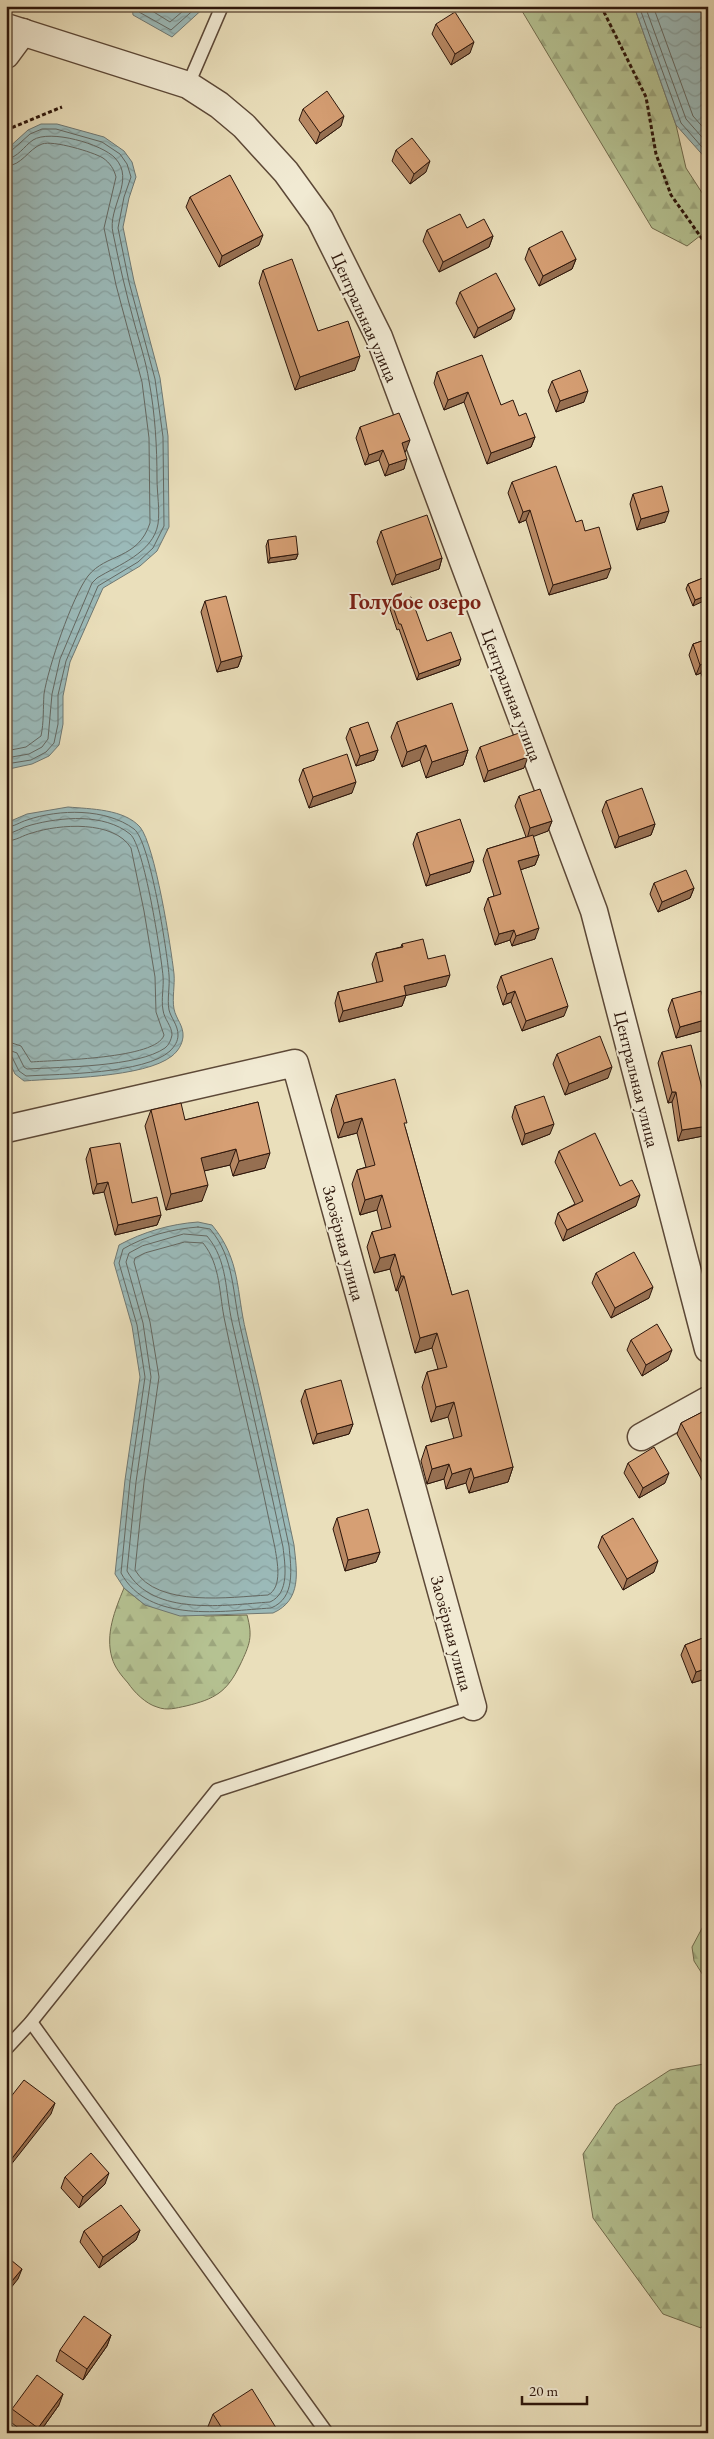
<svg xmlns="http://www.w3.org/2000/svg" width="714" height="2439" font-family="'EB Garamond',serif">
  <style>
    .forest { fill: url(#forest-firs); stroke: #716c4e }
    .water { fill: url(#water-waves); stroke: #6f7873 }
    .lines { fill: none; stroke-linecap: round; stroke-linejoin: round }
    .shore { stroke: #646862; stroke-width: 1 }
    .service-casing { stroke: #5c4837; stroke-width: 15 }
    .minor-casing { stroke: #5c4837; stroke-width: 29 }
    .path { stroke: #2d160b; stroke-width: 3; stroke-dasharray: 4 2.5; stroke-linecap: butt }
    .service { stroke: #f1ead3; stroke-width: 12 }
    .minor { stroke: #f1ead3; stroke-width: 26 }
    .wall { fill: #b88964; stroke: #2d160b }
    .shaded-wall { fill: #966f51; stroke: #2d160b }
    .building { fill: #d69f74; stroke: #2d160b }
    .labels { text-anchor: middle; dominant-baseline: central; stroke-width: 4; stroke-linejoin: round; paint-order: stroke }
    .street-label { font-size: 18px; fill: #2d160b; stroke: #f1ead3 }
    .district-label { font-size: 22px; font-weight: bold; fill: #7a1f14; stroke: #f1ead3 }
  </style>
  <defs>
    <pattern id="forest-firs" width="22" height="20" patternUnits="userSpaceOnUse" patternTransform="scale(1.25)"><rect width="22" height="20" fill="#b5c292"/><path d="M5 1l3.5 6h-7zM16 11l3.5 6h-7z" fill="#9ca67d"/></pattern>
    <pattern id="water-waves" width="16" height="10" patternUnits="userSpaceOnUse" patternTransform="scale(1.25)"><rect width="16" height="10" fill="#9bbab9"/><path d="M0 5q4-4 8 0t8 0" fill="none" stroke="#869f9e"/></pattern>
  </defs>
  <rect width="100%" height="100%" fill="#eadfbb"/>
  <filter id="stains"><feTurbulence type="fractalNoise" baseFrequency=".004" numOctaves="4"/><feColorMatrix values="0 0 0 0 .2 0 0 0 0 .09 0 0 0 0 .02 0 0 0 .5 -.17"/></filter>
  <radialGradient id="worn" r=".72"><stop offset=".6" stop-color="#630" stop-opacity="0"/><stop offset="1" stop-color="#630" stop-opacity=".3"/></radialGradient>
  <g class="forest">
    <polygon points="519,6 634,6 676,125 686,168 708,202 705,232 687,246 652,228"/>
    <path d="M 124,1588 L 145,1605 L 206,1616 L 247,1615 C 253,1637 250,1644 240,1665 C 227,1692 215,1699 186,1706 C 176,1708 167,1711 157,1707 C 146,1704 134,1692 128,1683 C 121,1675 115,1668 112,1658 C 105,1634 115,1610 124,1588 Z"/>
    <polygon points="708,1917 708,1983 694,1961 692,1947"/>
    <polygon points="704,2064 708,2065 708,2316 701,2328 663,2314 593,2218 583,2154 616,2105 670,2070"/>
  </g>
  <g class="water">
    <polygon points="132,6 206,6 172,37 133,15"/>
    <polygon points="634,6 708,6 708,161 676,125"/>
    <polygon points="41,124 57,124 104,137 124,151 132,162 136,177 129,198 123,227 134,281 160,378 168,436 169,527 157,551 140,566 103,588 70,662 63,696 63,724 59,745 49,756 32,764 9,769 6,769 6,150 28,130"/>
    <path d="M 68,807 C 91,809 124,809 140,827 C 155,845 171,947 174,974 C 175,985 172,998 174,1009 C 176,1019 184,1026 183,1037 C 182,1045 178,1051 172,1056 C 144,1078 61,1078 24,1081 L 15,1074 L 6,1055 L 6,823 L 27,814 Z"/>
    <path d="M 198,1222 L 212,1225 C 241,1260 236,1291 246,1332 C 263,1403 279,1474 294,1545 C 297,1572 302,1600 273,1613 L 180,1616 L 145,1605 L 124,1588 L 115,1574 L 125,1480 L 140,1377 L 132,1326 L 114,1263 L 119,1245 C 143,1232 170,1224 198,1222 Z"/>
  </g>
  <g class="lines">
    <g class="shore">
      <polyline points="137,6 139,12 171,30 198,6"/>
      <polyline points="144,6 170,22 189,6"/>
      <polyline points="639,6 681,123 708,154"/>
      <polyline points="645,6 686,119 708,144"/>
      <polyline points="653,6 693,116 708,133"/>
      <polyline points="6,152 11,151 30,134 42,129 56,129 102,142 120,154 127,164 131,177 124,197 118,228 129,282 155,379 163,437 164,526 153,548 138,562 98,586 66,661 58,695 58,724 54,743 46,752 31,760 6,764"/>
      <path d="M 6,159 C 18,158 24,146 33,140 C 50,129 102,144 115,158 C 136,180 107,208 113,233 C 119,263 126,293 134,322 C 139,341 146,361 149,381 C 155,413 157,446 157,479 C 157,493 160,510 158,524 C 153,553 118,565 97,578 L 92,583 L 60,659 L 52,694 L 48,739 L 42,747 L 29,754 L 6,758"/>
      <path d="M 6,166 C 22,166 28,149 42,144 C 53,140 93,152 103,158 C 110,163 114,169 116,177 L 104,228 L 116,285 L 142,382 L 149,438 L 150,523 C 138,560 106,553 88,576 C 72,597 48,668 44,694 C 43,708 44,722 41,736 L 26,747 L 6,751"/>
      <path d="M 6,827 C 14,827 20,822 27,820 C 59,809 106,808 134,829 C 150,841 167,951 169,975 C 170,986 167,999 169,1010 C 171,1018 178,1025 178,1035 C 178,1041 175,1046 170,1051 C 145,1074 60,1074 26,1076 L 19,1071 L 12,1057 L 6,1055"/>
      <path d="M 6,834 C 15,833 22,827 31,825 C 61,817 104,813 130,834 C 144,845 161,954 163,976 C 164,987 161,999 163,1010 C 164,1019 172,1026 172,1035 C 171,1040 169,1045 165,1048 C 138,1067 62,1067 27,1069 L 24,1067 L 17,1053 L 6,1049"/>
      <path d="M 6,841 C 16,841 23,835 32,833 C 59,824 114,820 131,848 L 144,911 L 155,977 L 156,1012 L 164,1035 C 157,1059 55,1060 31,1062 L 21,1046 L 6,1041"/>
      <path d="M 198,1227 L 210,1229 C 235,1258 232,1294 241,1330 C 257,1401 274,1473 289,1546 C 291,1568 296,1598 271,1608 C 222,1611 149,1624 121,1573 L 130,1481 L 145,1377 L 137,1325 L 119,1263 L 123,1249 C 145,1236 172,1229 198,1227 Z"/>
      <path d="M 184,1234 L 207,1236 C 228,1261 225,1291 232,1322 C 249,1397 267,1472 283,1547 C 285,1565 290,1593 270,1602 C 226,1605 153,1617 127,1571 L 136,1482 L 151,1377 L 143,1323 L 126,1262 L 129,1253 L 142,1246 Z"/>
      <path d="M 185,1242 L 203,1243 C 221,1265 219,1295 225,1322 C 240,1398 260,1472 275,1548 C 277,1561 283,1587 268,1595 C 231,1597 157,1608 135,1570 L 144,1482 L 159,1377 L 150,1322 L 134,1262 L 135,1258 L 145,1253 Z"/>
    </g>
    <defs>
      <g id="service">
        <polyline points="188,85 222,6"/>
        <polyline points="31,2022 327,2433"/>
        <polyline points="6,2049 31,2022 217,1790 473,1707"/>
      </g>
      <g id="minor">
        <polyline points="6,27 188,85 219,105 244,126 286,172 320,219 379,337 594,911 708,1349"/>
        <polyline points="6,55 23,32"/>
        <polyline points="6,1129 295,1063 473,1707"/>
        <polyline points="641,1437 708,1400"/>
      </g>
    </defs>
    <use href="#service" class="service-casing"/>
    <use href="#minor" class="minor-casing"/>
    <g class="path">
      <polyline points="601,6 646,97 656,154 671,195 708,247"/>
      <polyline points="6,130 62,107"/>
    </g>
    <use href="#service" class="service"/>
    <use href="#minor" class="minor"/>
  </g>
  <g class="wall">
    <polygon points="436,24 470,53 451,65 432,34"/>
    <polygon points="303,109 341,126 316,144 299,120"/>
    <polygon points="396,150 426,172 410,184 392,161"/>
    <polygon points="190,197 259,245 219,267 186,207"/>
    <polygon points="467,228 493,236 489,247 439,272 423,241 427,230"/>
    <polygon points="529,248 576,259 572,269 539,286 525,259"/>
    <polygon points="263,270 318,331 355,370 295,390 259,283"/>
    <polygon points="460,292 511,319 474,338 456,303"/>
    <polygon points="437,372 501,405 519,416 535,437 531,447 487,464 464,402 444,410 434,383"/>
    <polygon points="552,381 584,402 556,412 548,391"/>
    <polygon points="360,427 406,451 405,451 404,469 385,476 379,460 365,465 356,438"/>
    <polygon points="512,482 576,522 585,531 607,578 549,595 526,520 519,523 508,493"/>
    <polygon points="633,494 665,522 637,530 630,504"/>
    <polygon points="381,531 442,558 439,569 392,585 377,542"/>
    <polygon points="268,540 298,554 296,559 268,563 266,546"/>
    <polygon points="708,576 693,606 686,589 688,584"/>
    <polygon points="205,601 242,656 238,667 217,672 201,612"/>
    <polygon points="392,604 427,641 459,665 417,680 399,629 397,630 390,609"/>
    <polygon points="708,639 708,693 701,673 696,675 689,655 693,644"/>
    <polygon points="397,722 468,750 463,765 426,778 420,760 402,767 391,737"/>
    <polygon points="350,728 378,750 374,760 356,766 346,738"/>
    <polygon points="480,747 524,768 484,782 476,757"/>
    <polygon points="303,769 352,793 309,808 299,780"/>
    <polygon points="519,796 552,821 548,831 533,836 539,855 535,865 520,870 535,939 512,946 510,940 495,945 484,909 488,898 494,896 483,860 487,849 526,837 515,806"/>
    <polygon points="606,801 655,824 651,835 615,848 602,811"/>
    <polygon points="417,833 470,872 426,886 413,844"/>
    <polygon points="654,883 694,888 690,898 658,912 650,894"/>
    <polygon points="402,944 428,959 446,986 406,995 402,1006 339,1022 335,1003 338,992 377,983 372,964 376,953 401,947"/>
    <polygon points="501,976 564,1016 522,1031 511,1002 503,1005 497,987"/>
    <polygon points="672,999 708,1014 708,1023 705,1030 676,1038 668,1010"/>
    <polygon points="662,1052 707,1107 708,1107 708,1135 678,1141 672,1102 668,1103 658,1063"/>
    <polygon points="557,1054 608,1078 565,1095 553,1064"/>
    <polygon points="336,1095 405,1127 452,1295 513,1467 508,1482 469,1493 466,1483 446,1489 444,1479 427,1484 421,1461 426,1446 454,1439 448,1417 431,1422 422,1387 427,1372 438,1369 432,1348 415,1353 398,1290 396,1291 390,1269 374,1273 367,1247 372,1232 382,1230 377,1210 360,1215 352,1184 357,1170 366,1167 357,1133 338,1138 331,1110"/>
    <polygon points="258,1102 265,1168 233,1176 230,1165 204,1171 202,1201 166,1210 145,1126 151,1110 185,1120"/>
    <polygon points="515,1106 550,1134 522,1145 512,1117"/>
    <polygon points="90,1148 132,1203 161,1215 157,1225 115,1235 104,1192 93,1194 86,1159"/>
    <polygon points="559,1151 620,1186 636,1206 563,1241 555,1223 558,1213 575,1204 555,1162"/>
    <polygon points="596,1273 649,1298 611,1318 592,1283"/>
    <polygon points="631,1340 668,1360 642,1376 627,1350"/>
    <polygon points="305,1390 353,1424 349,1434 313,1444 301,1401"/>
    <polygon points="708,1409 708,1491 677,1434 681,1423"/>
    <polygon points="628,1463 665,1483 639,1498 624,1473"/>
    <polygon points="337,1518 380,1552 376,1562 345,1571 333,1529"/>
    <polygon points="602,1536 654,1572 623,1590 598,1547"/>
    <polygon points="708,1636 708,1678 692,1683 681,1655 685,1645"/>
    <polygon points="65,2177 105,2184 79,2208 61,2188"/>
    <polygon points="140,2230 136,2240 99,2268 80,2242 84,2231"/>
    <polygon points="111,2335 107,2346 83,2380 56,2361 60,2350"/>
    <polygon points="59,2405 39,2433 25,2433 8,2420 12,2409"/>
    <polygon points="213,2414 278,2431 278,2433 210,2433 207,2429"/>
  </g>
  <g class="shaded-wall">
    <polygon points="474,42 470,53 451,65 455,54"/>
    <polygon points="344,116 341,126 316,144 320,133"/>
    <polygon points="430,161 426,172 410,184 414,174"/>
    <polygon points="263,235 259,245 219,267 222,256"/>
    <polygon points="493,236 489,247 439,272 443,262"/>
    <polygon points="576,259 572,269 539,286 543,276"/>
    <polygon points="515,309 511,319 474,338 478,328"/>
    <polygon points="360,356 355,370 295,390 300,377"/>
    <polygon points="588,391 584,402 556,412 560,401"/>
    <polygon points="468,392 464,402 444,410 448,400"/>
    <polygon points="535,437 531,447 487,464 491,453"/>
    <polygon points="410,440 406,451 398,454 402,443"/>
    <polygon points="383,450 379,460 365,465 369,455"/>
    <polygon points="407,459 404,469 385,476 389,465"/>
    <polygon points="530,510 526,520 519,523 523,512"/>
    <polygon points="669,511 665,522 637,530 641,519"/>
    <polygon points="298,554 296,559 268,563 270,558"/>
    <polygon points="442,558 439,569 392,585 396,575"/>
    <polygon points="611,568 607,578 549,595 553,585"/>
    <polygon points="708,595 708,599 693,606 695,600"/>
    <polygon points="242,656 238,667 217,672 221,662"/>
    <polygon points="461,659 459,665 417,680 419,674"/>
    <polygon points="705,663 701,673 696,675 700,665"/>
    <polygon points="426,745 420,760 402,767 407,752"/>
    <polygon points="378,750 374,760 356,766 360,756"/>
    <polygon points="468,750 463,765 426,778 432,762"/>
    <polygon points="528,757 524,768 484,782 488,771"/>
    <polygon points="356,782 352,793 309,808 313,797"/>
    <polygon points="552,821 548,831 527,839 530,828"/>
    <polygon points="655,824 651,835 615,848 619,837"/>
    <polygon points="539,855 535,865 514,872 518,861"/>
    <polygon points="474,861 470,872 426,886 430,875"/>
    <polygon points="694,888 690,898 658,912 662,902"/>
    <polygon points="539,928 535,939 512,946 516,936"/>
    <polygon points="514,930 510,940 495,945 499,934"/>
    <polygon points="450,975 446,986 400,997 404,986"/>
    <polygon points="515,991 511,1002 503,1005 507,994"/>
    <polygon points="406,995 402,1006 339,1022 343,1011"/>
    <polygon points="568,1006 564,1016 522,1031 526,1021"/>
    <polygon points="708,1019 708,1023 705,1030 676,1038 680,1027"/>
    <polygon points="612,1067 608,1078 565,1095 569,1084"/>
    <polygon points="672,1092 676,1092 672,1102 668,1103"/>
    <polygon points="362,1118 357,1133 338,1138 344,1123"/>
    <polygon points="554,1124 550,1134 522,1145 525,1134"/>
    <polygon points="708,1126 708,1135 678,1141 682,1130"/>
    <polygon points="236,1149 230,1165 195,1173 201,1158"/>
    <polygon points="270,1153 265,1168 233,1176 239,1161"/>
    <polygon points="108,1182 104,1192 93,1194 97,1184"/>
    <polygon points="208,1185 202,1201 166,1210 171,1194"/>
    <polygon points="382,1195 377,1210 360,1215 365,1200"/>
    <polygon points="640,1195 636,1206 563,1241 567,1230"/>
    <polygon points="161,1215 157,1225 115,1235 118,1225"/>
    <polygon points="395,1254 390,1269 374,1273 380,1258"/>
    <polygon points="401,1276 404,1276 398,1290 396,1291"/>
    <polygon points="653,1287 649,1298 611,1318 615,1308"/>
    <polygon points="437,1333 432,1348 415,1353 420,1338"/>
    <polygon points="672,1350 668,1360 642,1376 646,1365"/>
    <polygon points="454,1402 448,1417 431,1422 436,1407"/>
    <polygon points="353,1424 349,1434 313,1444 317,1434"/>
    <polygon points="449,1464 444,1479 427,1484 432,1469"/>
    <polygon points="513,1467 508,1482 469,1493 474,1478"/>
    <polygon points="471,1468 466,1483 446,1489 452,1474"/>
    <polygon points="669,1473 665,1483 639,1498 643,1488"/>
    <polygon points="380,1552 376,1562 345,1571 348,1560"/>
    <polygon points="658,1561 654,1572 623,1590 627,1579"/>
    <polygon points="708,1668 708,1678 692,1683 696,1672"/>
    <polygon points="55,2103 51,2114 6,2171 6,2166"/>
    <polygon points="109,2173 105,2184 79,2208 83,2197"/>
    <polygon points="140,2230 136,2240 99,2268 103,2257"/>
    <polygon points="22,2269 18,2279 6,2294 6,2288"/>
    <polygon points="111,2335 107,2346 83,2380 87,2369"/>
    <polygon points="63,2394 59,2405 39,2433 36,2433 38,2428"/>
  </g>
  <g class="building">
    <polygon points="455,12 474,42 455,54 436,24"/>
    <polygon points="327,91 344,116 320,133 303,109"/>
    <polygon points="412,138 430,161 414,174 396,150"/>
    <polygon points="230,175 263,235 222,256 190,197"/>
    <polygon points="460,214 467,228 484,219 493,236 443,262 427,230"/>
    <polygon points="562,231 576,259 543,276 529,248"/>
    <polygon points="292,259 318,331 348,321 360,356 300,377 263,270"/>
    <polygon points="496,273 515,309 478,328 460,292"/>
    <polygon points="482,355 501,405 513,400 519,416 526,413 535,437 491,453 468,392 448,400 437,372"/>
    <polygon points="580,370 588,391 560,401 552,381"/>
    <polygon points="399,413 410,440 402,443 407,459 389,465 383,450 369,455 360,427"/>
    <polygon points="556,466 576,522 582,520 585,531 599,527 611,568 553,585 530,510 523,512 512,482"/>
    <polygon points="662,486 669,511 641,519 633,494"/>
    <polygon points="427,515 442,558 396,575 381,531"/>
    <polygon points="296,536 298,554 270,558 268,540"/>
    <polygon points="708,576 708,595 695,600 688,584"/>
    <polygon points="226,596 242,656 221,662 205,601"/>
    <polygon points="411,597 427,641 451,632 461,659 419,674 401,624 399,624 392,604"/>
    <polygon points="708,639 708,671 705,663 700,665 693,644"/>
    <polygon points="452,703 468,750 432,762 426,745 407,752 397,722"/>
    <polygon points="368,722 378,750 360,756 350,728"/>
    <polygon points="519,733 528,757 488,771 480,747"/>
    <polygon points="347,754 356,782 313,797 303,769"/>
    <polygon points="642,788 655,824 619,837 606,801"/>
    <polygon points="540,789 552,821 530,828 519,796"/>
    <polygon points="460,819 474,861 430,875 417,833"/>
    <polygon points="533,835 539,855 518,861 539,928 516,936 514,930 499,934 488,898 501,894 487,849"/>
    <polygon points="686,870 694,888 662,902 654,883"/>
    <polygon points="423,939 428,959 445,955 450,975 404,986 406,995 343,1011 338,992 383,981 376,953 403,947 402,944"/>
    <polygon points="552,958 568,1006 526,1021 515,991 507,994 501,976"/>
    <polygon points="701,991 708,1014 708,1019 680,1027 672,999"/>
    <polygon points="600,1036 612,1067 569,1084 557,1054"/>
    <polygon points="691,1045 707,1107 708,1107 708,1126 682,1130 676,1092 672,1092 662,1052"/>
    <polygon points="395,1079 407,1123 404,1123 452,1295 468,1290 513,1467 474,1478 471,1468 452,1474 449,1464 432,1469 426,1446 462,1436 454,1402 436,1407 427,1372 447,1367 437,1333 420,1338 404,1276 401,1276 395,1254 380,1258 372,1232 391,1227 382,1195 365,1200 357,1170 375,1165 362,1118 344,1123 336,1095"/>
    <polygon points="544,1096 554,1124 525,1134 515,1106"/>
    <polygon points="258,1102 270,1153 239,1161 236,1149 201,1158 208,1185 171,1194 151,1110 181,1103 185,1120"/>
    <polygon points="595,1133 620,1186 632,1180 640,1195 567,1230 558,1213 583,1201 559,1151"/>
    <polygon points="120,1143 132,1203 157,1197 161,1215 118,1225 108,1182 97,1184 90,1148"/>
    <polygon points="634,1252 653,1287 615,1308 596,1273"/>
    <polygon points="657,1324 672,1350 646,1365 631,1340"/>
    <polygon points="341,1380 353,1424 317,1434 305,1390"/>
    <polygon points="708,1409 708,1473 681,1423"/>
    <polygon points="654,1447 669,1473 643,1488 628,1463"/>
    <polygon points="368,1509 380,1552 348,1560 337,1518"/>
    <polygon points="633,1518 658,1561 627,1579 602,1536"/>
    <polygon points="708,1636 708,1668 696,1672 685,1645"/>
    <polygon points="24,2080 55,2103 6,2166 6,2103"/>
    <polygon points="91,2153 109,2173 83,2197 65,2177"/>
    <polygon points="121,2205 140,2230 103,2257 84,2231"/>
    <polygon points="6,2256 22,2269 6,2288"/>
    <polygon points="84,2316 111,2335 87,2369 60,2350"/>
    <polygon points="37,2375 63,2394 38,2428 12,2409"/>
    <polygon points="252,2389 278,2431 275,2433 225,2433 213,2414"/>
  </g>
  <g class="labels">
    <g class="street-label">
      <text transform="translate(365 317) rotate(66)">Центральная улица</text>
      <text transform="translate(512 695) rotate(69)">Центральная улица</text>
      <text transform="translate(637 1079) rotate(76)">Центральная улица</text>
      <text transform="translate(344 1243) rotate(75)">Заозёрная улица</text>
      <text transform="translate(452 1633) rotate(75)">Заозёрная улица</text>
    </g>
    <g class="district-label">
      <text x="415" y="601">Голубое озеро</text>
    </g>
  </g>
  <rect width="714" height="2439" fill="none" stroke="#eadfbb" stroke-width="25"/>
  <rect x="8" y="8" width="699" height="2424" fill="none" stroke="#2d160b" stroke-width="2.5"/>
  <rect x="12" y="12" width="689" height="2414" fill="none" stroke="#2d160b"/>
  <path d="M522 2396v8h65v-8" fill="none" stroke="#2d160b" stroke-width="2.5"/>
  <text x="529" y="2396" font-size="15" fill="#2d160b" stroke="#f1ead3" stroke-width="4" paint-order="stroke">20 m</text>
  <rect width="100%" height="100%" filter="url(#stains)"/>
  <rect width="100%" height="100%" fill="url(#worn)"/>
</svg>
